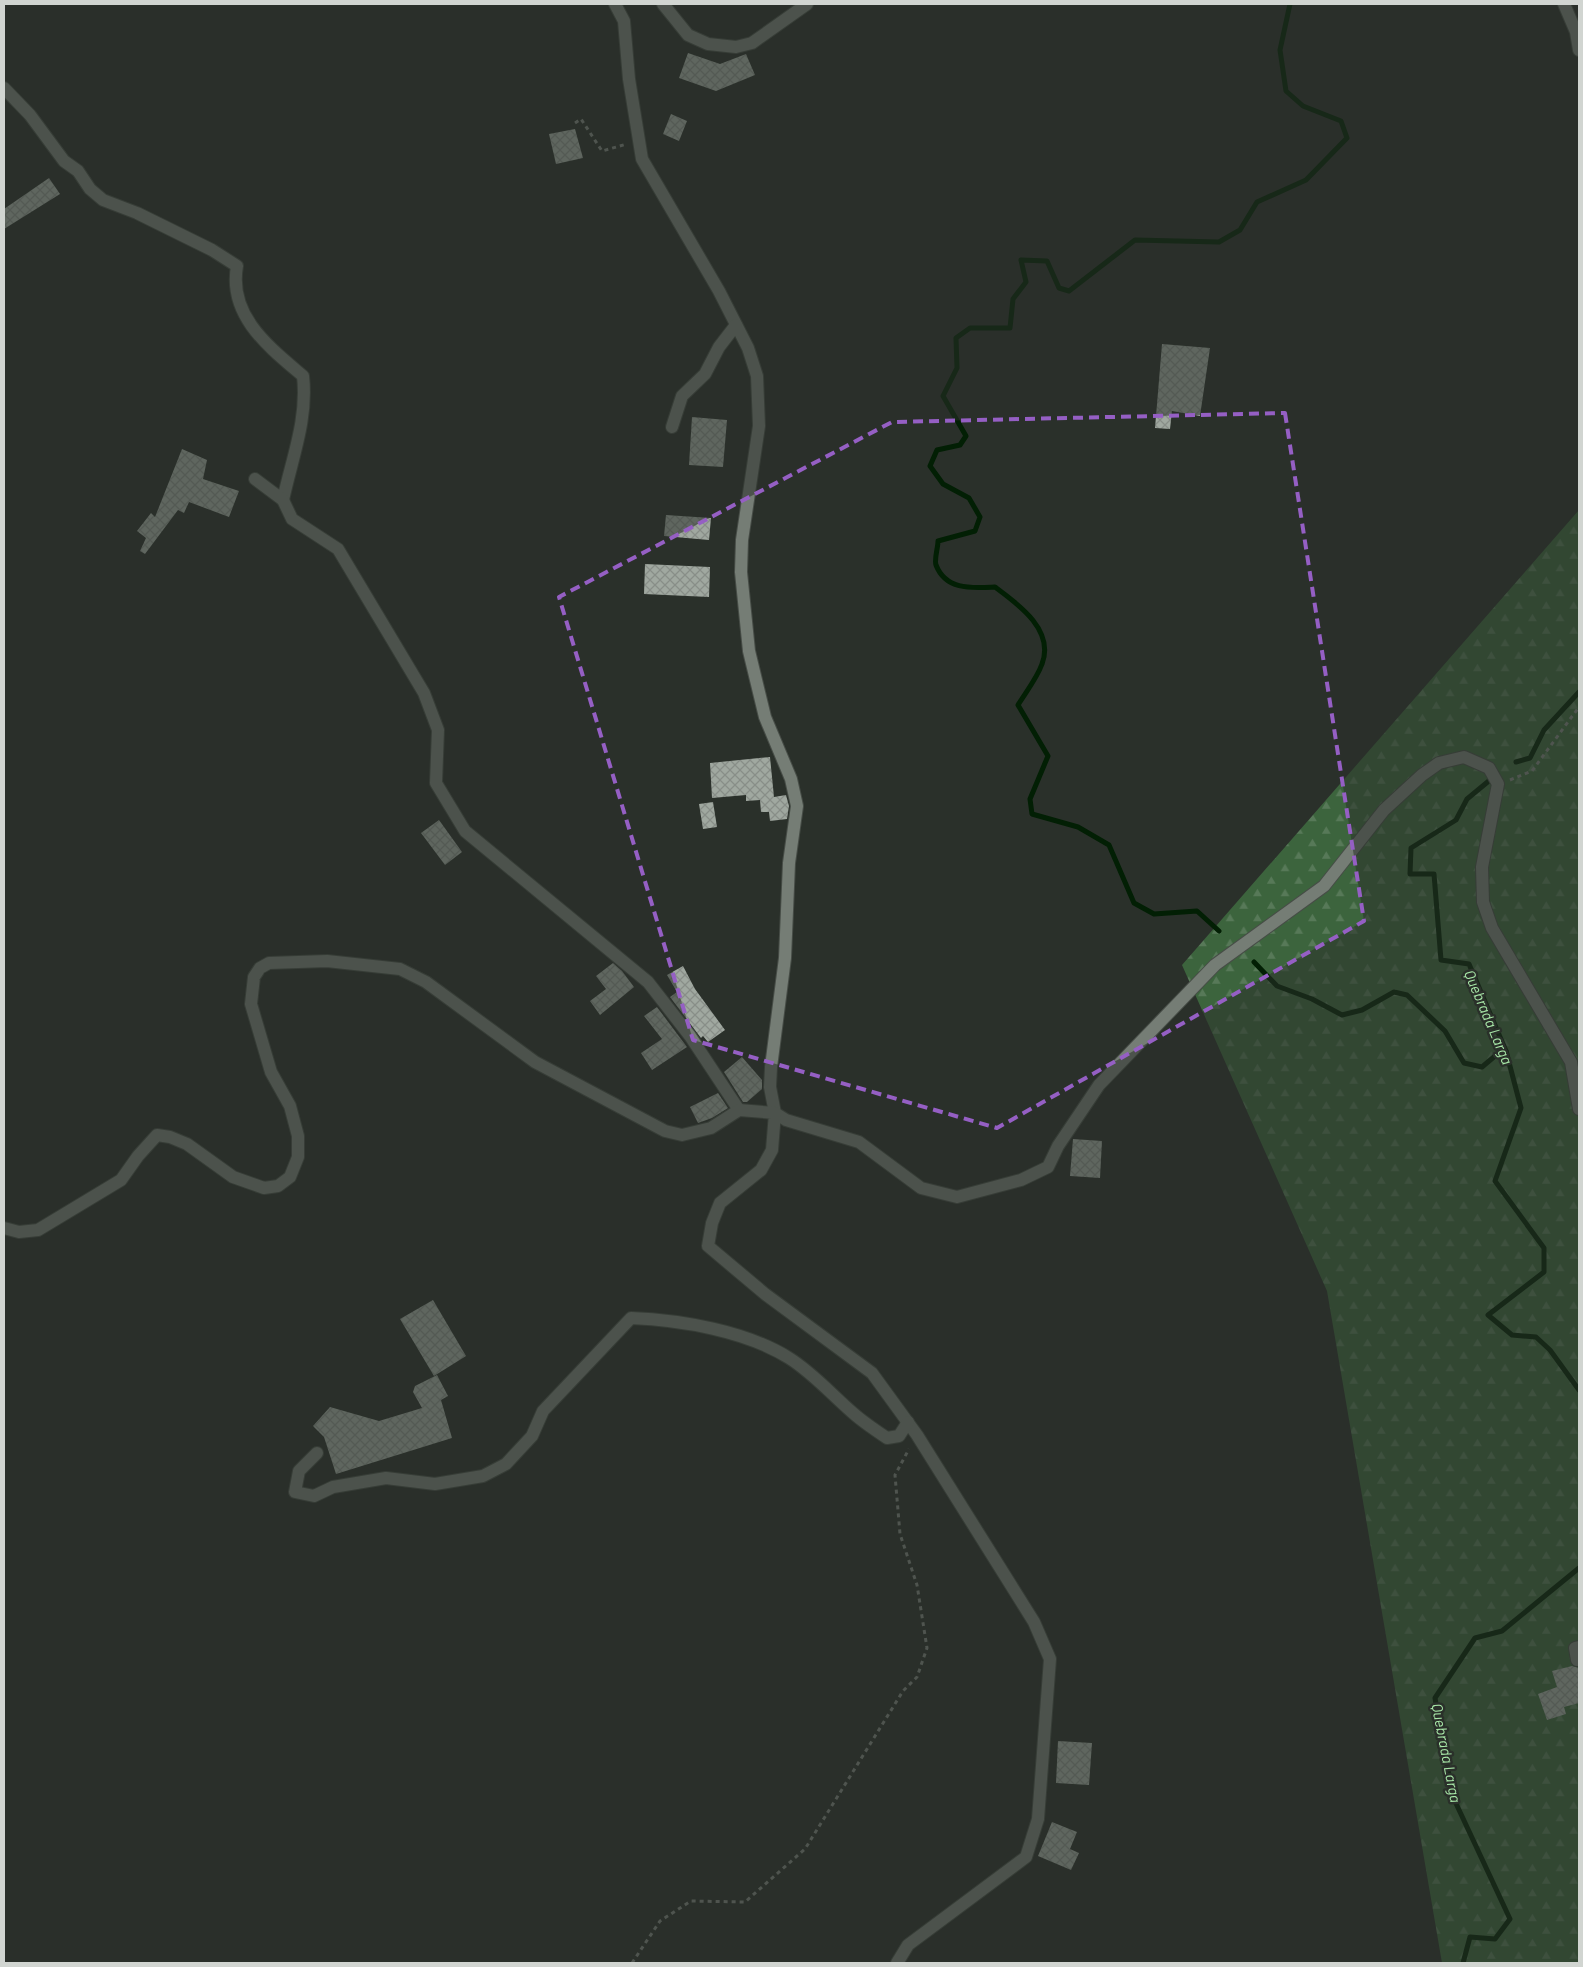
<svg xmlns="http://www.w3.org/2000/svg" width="1583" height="1967" font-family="Barlow,sans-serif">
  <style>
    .forest { fill: url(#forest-firs) }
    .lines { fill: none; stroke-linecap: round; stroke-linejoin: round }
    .stream { stroke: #021f04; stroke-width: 5 }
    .building { fill: url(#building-cross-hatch) }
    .minor-casing { stroke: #474d47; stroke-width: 14 }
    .path { stroke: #7c817c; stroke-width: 3; stroke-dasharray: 4 4; stroke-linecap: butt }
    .minor { stroke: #757d75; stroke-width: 12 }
    .marked { fill: none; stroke: #955fc4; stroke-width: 4; stroke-dasharray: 10 6; stroke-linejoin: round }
    .labels { text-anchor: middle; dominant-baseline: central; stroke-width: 5; stroke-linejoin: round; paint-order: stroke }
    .water-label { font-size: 15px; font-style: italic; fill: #a7e6a7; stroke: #2a302a }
  </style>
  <defs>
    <pattern id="forest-firs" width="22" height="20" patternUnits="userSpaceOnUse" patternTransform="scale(1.25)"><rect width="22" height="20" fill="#3c643d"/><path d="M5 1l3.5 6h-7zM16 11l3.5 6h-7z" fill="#577958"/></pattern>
    <pattern id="building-cross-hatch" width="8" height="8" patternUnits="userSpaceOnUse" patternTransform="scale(1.25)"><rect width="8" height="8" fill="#a0a8a0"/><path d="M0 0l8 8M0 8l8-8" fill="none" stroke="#888e88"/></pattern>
  </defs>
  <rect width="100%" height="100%" fill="#2a302a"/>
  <polygon class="forest" points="1579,510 1579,1963 1442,1963 1327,1291 1182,965"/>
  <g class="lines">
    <g class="stream">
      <polyline points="1516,762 1530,758 1544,730 1579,692"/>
      <polyline points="1490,780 1467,799 1456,820 1411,848 1410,874 1434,874 1441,960 1469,964 1506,1051 1521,1108 1495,1181 1544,1248 1544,1272 1488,1315 1512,1335 1536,1337 1550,1350 1579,1390"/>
      <path d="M 1219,931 L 1197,911 L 1154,914 L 1134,903 L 1109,845 L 1078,827 L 1032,814 L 1030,799 L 1048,756 L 1018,705 C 1026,692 1037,678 1042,664 C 1055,630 1018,604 995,587 C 973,588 946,591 936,565 C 934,559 938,548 938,541 L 975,531 L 980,517 L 969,498 L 943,484 L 930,466 L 937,450 L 960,445 L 966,436 L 943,396 L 957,368 L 956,338 L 970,328 L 1010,328 L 1013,299 L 1026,282 L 1021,260 L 1047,261 L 1059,288 L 1069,291 L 1135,240 L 1219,242 L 1240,230 L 1257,202 L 1306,180 L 1347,138 L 1341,121 L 1303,106 L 1286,91 L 1280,50 L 1290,4"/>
      <polyline points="1254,962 1277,986 1312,999 1342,1015 1362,1010 1394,992 1407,995 1445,1031 1464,1063 1482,1067 1495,1056 1506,1051"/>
      <polyline points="1463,1963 1470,1937 1495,1939 1510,1919 1453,1797 1435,1698 1475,1638 1502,1631 1579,1568"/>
    </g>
  </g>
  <g class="building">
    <polygon points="688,53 720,64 746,54 755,75 716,91 679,78"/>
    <polygon points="671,114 687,121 679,141 663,134"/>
    <polygon points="575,129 583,158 556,164 549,134"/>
    <polygon points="49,178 60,194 4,229 4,209"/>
    <polygon points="1162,344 1210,348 1200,416 1172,411 1170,429 1155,428"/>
    <polygon points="692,417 727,420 723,467 689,465"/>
    <polygon points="182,449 207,460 203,479 239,491 229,517 189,502 184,513 178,510 145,554 140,551 146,538 137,531 151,513 155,517"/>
    <polygon points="666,515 711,518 709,540 664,536"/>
    <polygon points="645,564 710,567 709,597 644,594"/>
    <polygon points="770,757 774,797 786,795 789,806 787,819 770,821 769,812 761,812 760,800 746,801 746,795 712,798 710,763"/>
    <polygon points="713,802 717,827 703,829 699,804"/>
    <polygon points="439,820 462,852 445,865 421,833"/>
    <polygon points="613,963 622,971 634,987 600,1015 590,1001 606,989 596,976"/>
    <polygon points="683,966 695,989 725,1030 708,1042 703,1036 701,1038 670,997 677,992 667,975"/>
    <polygon points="657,1007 687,1047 652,1070 641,1053 662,1039 644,1016"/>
    <polygon points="742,1057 762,1080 762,1089 747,1102 743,1102 724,1072"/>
    <polygon points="718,1093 728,1108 712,1118 698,1123 690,1107"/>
    <polygon points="1073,1139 1102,1141 1100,1178 1070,1176"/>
    <polygon points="433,1300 466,1356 434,1376 400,1319"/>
    <polygon points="437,1375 448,1396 441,1400 452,1438 336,1474 324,1437 313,1426 330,1407 379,1421 422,1408 413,1392 415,1386"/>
    <polygon points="1572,1666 1579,1668 1579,1703 1564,1707 1566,1714 1547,1720 1538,1694 1557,1687 1552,1671"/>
    <polygon points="1058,1741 1092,1743 1089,1785 1056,1783"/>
    <polygon points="1052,1822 1077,1832 1070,1849 1079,1853 1071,1870 1038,1856"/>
  </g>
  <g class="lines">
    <defs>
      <g id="minor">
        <polyline points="615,4 624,21 629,79 642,159 719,291 748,348 757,376 759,426 742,540 741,572 749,651 765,717 791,779 797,806 789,863 785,958 771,1067 770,1087 775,1113 786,1120 859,1142 921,1188 957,1197 1021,1180 1048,1167 1058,1146 1099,1085 1215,965 1324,886 1384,810 1422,775 1439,763 1464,757 1489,768 1498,784 1482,867 1483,902 1492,928 1571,1062 1579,1109"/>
        <polyline points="663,4 688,35 708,44 736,47 752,43 807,4"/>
        <polyline points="1564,4 1576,32 1579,50"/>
        <path d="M 4,88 L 30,115 L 64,161 L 78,171 L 90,189 L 103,200 L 137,213 L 212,250 L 237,266 C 228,316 269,347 303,376 C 308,419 292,458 283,500"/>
        <polyline points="672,427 682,396 705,374 719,347 736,325"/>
        <polyline points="255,479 283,500 292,519 338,549 424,693 438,730 436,783 465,831 648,982 690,1036 739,1110"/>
        <polyline points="4,1228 19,1232 38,1230 121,1180 138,1156 157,1135 170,1137 187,1144 233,1177 264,1188 278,1186 290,1177 298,1157 298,1136 290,1106 271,1072 251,1004 254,977 260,968 269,963 327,961 400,969 426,982 535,1062 665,1131 682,1135 711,1128 739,1110 775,1113 772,1150 761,1170 720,1203 712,1223 708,1246 765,1294 872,1373 917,1435 1034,1622 1050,1659 1038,1819 1026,1857 908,1945 897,1963"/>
        <path d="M 317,1453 L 299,1471 L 295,1492 L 314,1496 L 333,1487 L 386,1478 L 435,1484 L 483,1476 L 506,1464 L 532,1436 L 543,1411 L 631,1318 C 681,1320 746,1331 789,1358 C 813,1373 831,1394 853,1413 C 863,1422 875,1430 887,1438 L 899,1436 L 908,1422"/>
        <polyline points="1577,1660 1575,1648 1579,1647"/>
      </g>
    </defs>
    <use href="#minor" class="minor-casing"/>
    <g class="path">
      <polyline points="575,123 581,119 602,151 627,144"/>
      <polyline points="1510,780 1532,771 1579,707"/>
      <polyline points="632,1963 660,1921 691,1901 745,1902 805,1849 903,1691 917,1677 927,1648 917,1585 900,1534 895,1475 909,1449"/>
    </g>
    <use href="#minor" class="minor"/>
  </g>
  <path d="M0 0H1583V1967H0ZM 1285,413 L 1364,921 L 997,1128 L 693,1040 L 559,597 L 892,422 Z" fill="#2a302a" fill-opacity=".55" fill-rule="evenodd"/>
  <path class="marked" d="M 1285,413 L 1364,921 L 997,1128 L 693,1040 L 559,597 L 892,422 Z"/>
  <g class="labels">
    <g class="water-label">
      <text transform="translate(1489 1017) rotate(67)">Quebrada Larga</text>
      <text transform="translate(1447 1753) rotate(79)">Quebrada Larga</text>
    </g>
  </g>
  <rect width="1583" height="1967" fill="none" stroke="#d1d5d1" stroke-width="10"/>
</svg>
